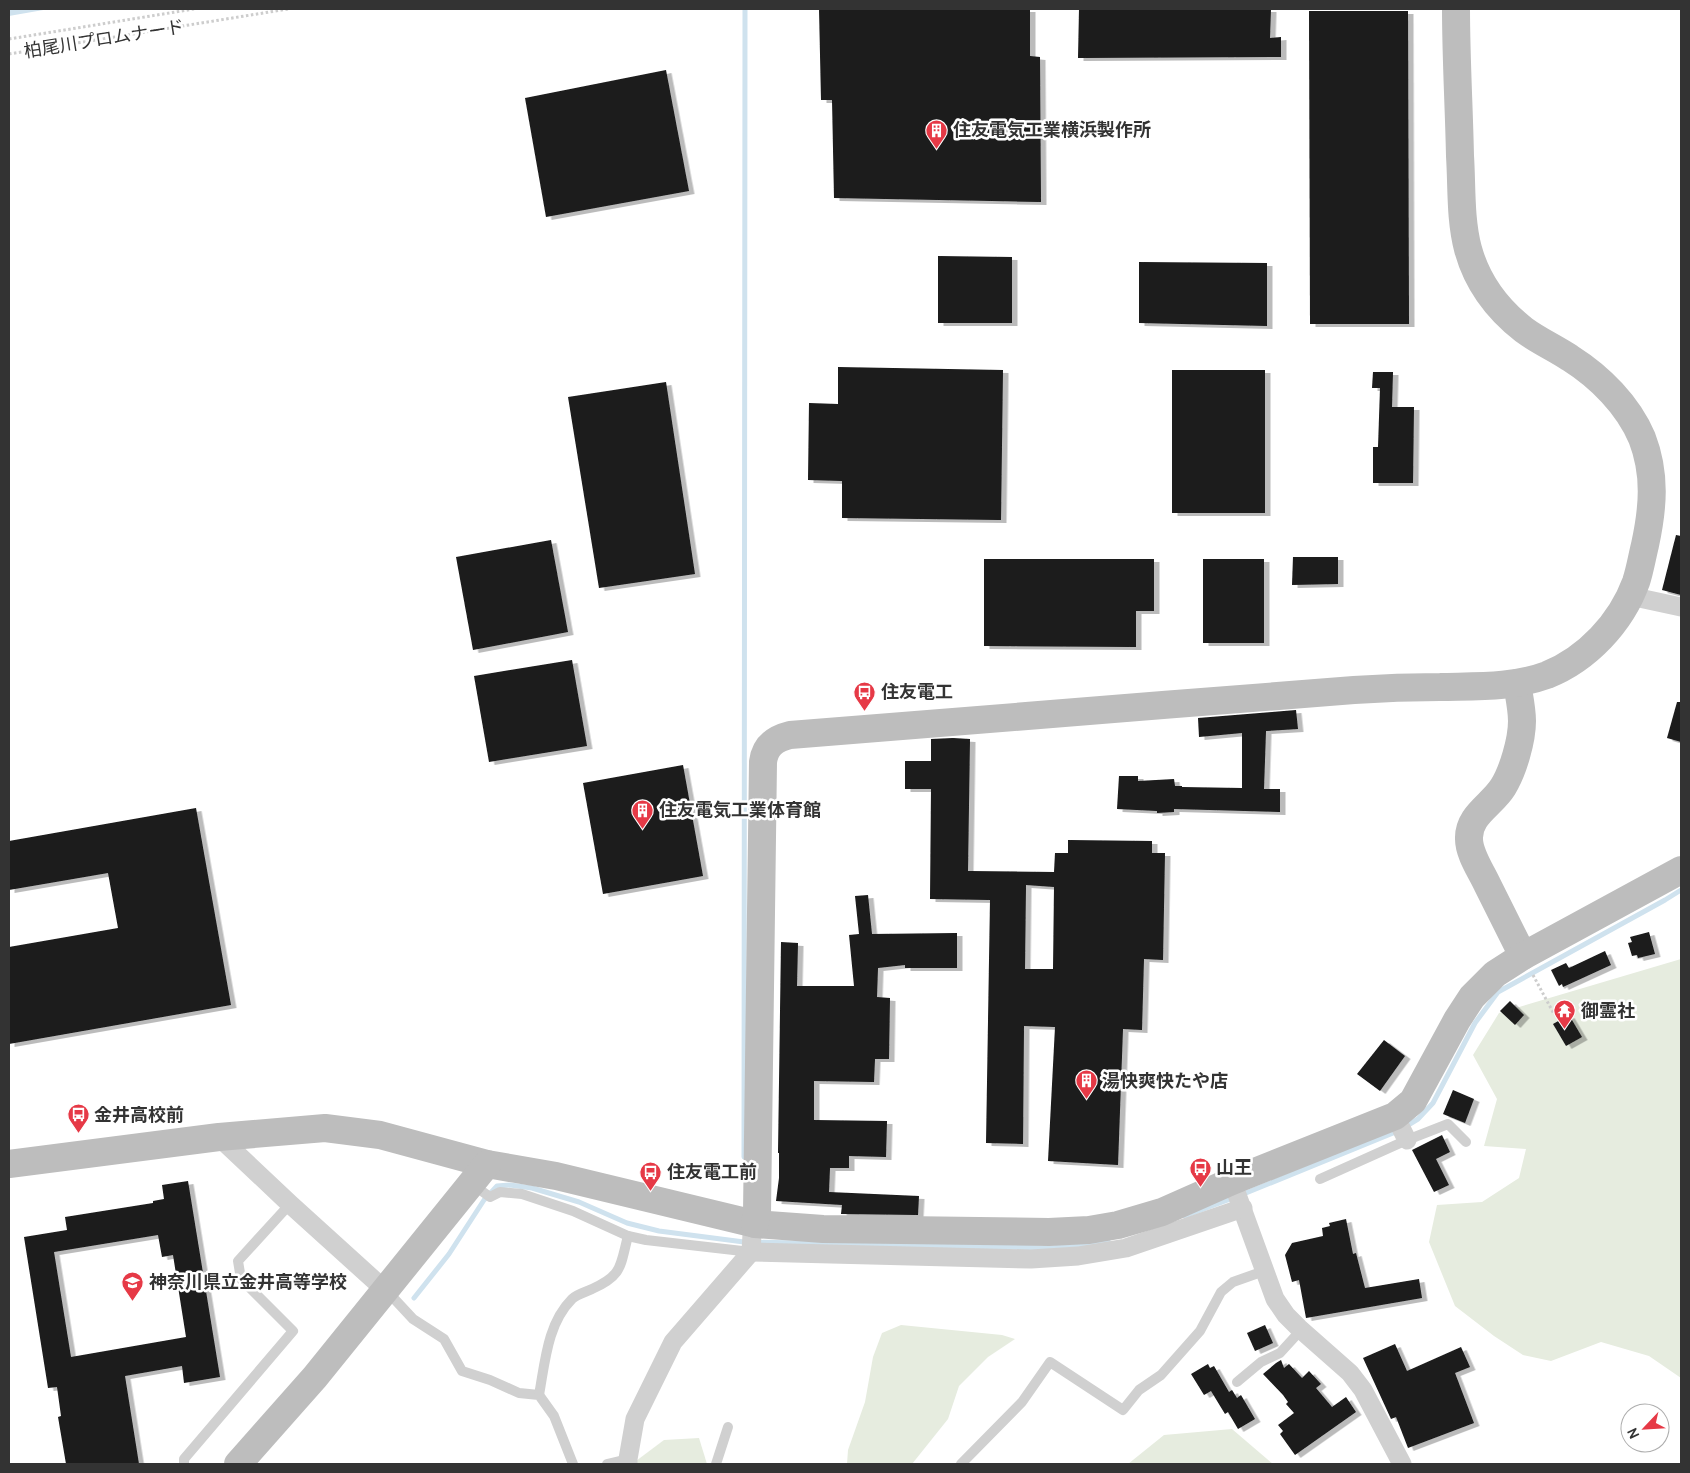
<svg xmlns="http://www.w3.org/2000/svg" width="1690" height="1473" font-family="Cabin,'Noto Sans JP',sans-serif">
  <style>
    .green { fill: #e6ecdf }
    .water { fill: #cfe2ee }
    .lines { fill: none; stroke-linecap: round; stroke-linejoin: round }
    .stream { stroke: #cfe2ee; stroke-width: 5 }
    .building { fill: #1a1a1a; fill-rule: evenodd; filter: url(#shadow) }
    .path { stroke: #cdcdcd; stroke-width: 3; stroke-dasharray: 2.5 2.5; stroke-linecap: butt }
    .lane { stroke: #d0d0d0; stroke-width: 10 }
    .street { stroke: #d0d0d0; stroke-width: 19 }
    .secondary { stroke: #bdbdbd; stroke-width: 28 }
    .labels { text-anchor: middle; dominant-baseline: central; stroke-width: 5; stroke-linejoin: round; paint-order: stroke }
    .street-label { font-size: 18px; fill: #333; stroke: #fff }
    .poi-label { font-size: 18px; font-weight: bold; fill: #333; stroke: #fff; text-anchor: start }
  </style>
  <defs>
    <filter id="shadow"><feDropShadow dx="5.5" dy="3" stdDeviation="0" flood-color="#0004"/></filter>
  </defs>
  <rect width="100%" height="100%" fill="#fff"/>
  <g class="green">
    <polygon points="1681,959 1681,1378 1649,1356 1601,1342 1551,1361 1523,1355 1494,1336 1455,1306 1429,1242 1437,1205 1482,1202 1519,1178 1526,1149 1484,1146 1497,1099 1473,1055 1499,1013"/>
    <polygon points="901,1325 1002,1335 1015,1339 988,1357 959,1386 948,1419 912,1464 847,1464 848,1450 865,1402 873,1357 882,1333"/>
    <polygon points="1232,1429 1273,1464 1128,1464 1164,1435"/>
    <polygon points="699,1438 707,1464 632,1464 664,1440"/>
  </g>
  <polygon class="water" points="9,9 49,9 9,16"/>
  <g class="lines">
    <g class="stream">
      <polyline points="1405,1127 1418,1119 1433,1103 1475,1023 1498,992 1665,900 1681,890"/>
      <polyline points="744,1157 745,9"/>
      <polyline points="1241,1195 1398,1131"/>
      <polyline points="1185,1216 1233,1198"/>
      <polyline points="414,1298 449,1254 484,1200 497,1186 510,1185 532,1188 579,1202 627,1223 659,1231 744,1242 1051,1248 1084,1245 1108,1241"/>
    </g>
  </g>
  <g class="building">
    <polygon points="819,9 1030,9 1030,56 1040,57 1041,202 834,198 832,100 821,100"/>
    <polygon points="1079,9 1271,9 1270,38 1281,37 1281,57 1078,58"/>
    <polygon points="1309,11 1408,11 1409,324 1310,324"/>
    <polygon points="666,70 689,191 546,217 525,98"/>
    <polygon points="938,256 1012,257 1012,323 938,323"/>
    <polygon points="1139,262 1267,263 1267,326 1139,323"/>
    <polygon points="838,367 1003,370 1001,520 842,518 842,481 808,480 809,403 838,404"/>
    <rect x="1172" y="370" width="93" height="143"/>
    <polygon points="1373,372 1393,372 1392,407 1414,407 1413,483 1373,483 1373,447 1378,447 1380,388 1372,388"/>
    <polygon points="666,382 695,574 599,588 568,397"/>
    <polygon points="1676,535 1681,536 1681,595 1662,590"/>
    <polygon points="551,540 568,632 473,650 456,557"/>
    <polygon points="1293,557 1338,557 1338,584 1292,585"/>
    <polygon points="984,559 1154,559 1154,611 1136,611 1136,647 984,646"/>
    <rect x="1203" y="559" width="61" height="84"/>
    <polygon points="572,660 587,746 489,762 474,676"/>
    <polygon points="1677,702 1681,702 1681,742 1667,738"/>
    <polygon points="1296,710 1298,729 1266,731 1264,789 1280,789 1280,812 1174,809 1174,812 1157,813 1157,811 1117,809 1119,776 1138,776 1138,781 1174,779 1175,786 1182,786 1182,787 1242,788 1242,733 1199,737 1198,718"/>
    <path d="M 953,738 L 970,739 L 968,871 L 1054,872 L 1055,853 L 1068,853 L 1068,840 L 1152,841 L 1152,853 L 1165,853 L 1163,960 L 1144,959 L 1142,1030 L 1123,1029 L 1118,1165 L 1048,1161 L 1055,1027 L 1024,1026 L 1023,1144 L 986,1143 L 990,900 L 930,899 L 931,789 L 905,789 L 905,761 L 931,761 L 931,739 ZM 1026,885 L 1054,887 L 1053,969 L 1025,969 Z"/>
    <polygon points="683,765 703,876 603,894 583,783"/>
    <polygon points="196,808 231,1005 9,1044 9,947 118,928 108,873 9,890 9,841"/>
    <polygon points="868,895 872,934 957,933 957,968 905,968 905,965 878,968 877,997 890,998 889,1059 875,1059 874,1082 814,1081 814,1120 887,1121 886,1157 849,1156 849,1168 830,1168 829,1192 919,1196 918,1215 841,1214 842,1205 776,1201 779,1178 779,1153 778,1153 781,942 798,943 797,986 854,986 849,935 859,934 855,896"/>
    <polygon points="1649,932 1655,954 1638,958 1637,955 1632,956 1628,943 1632,942 1630,937"/>
    <polygon points="1605,951 1611,965 1563,987 1562,984 1559,986 1551,970 1566,963 1569,968"/>
    <polygon points="1510,1001 1524,1015 1515,1025 1500,1011"/>
    <polygon points="1569,1015 1582,1037 1566,1046 1553,1024"/>
    <polygon points="1384,1040 1405,1056 1380,1091 1357,1074"/>
    <polygon points="1453,1090 1474,1099 1465,1123 1443,1114"/>
    <polygon points="1442,1135 1450,1152 1436,1159 1449,1185 1434,1192 1412,1150"/>
    <path d="M 188,1181 L 220,1377 L 184,1383 L 182,1366 L 125,1376 L 139,1464 L 66,1464 L 58,1417 L 61,1416 L 57,1387 L 48,1388 L 24,1237 L 67,1230 L 65,1217 L 153,1203 L 153,1201 L 164,1199 L 162,1185 ZM 158,1235 L 162,1257 L 173,1255 L 186,1337 L 71,1357 L 54,1252 Z"/>
    <polygon points="1346,1219 1353,1254 1356,1253 1365,1288 1419,1279 1422,1298 1306,1318 1299,1280 1292,1282 1285,1255 1292,1243 1323,1236 1322,1228 1330,1226 1329,1223"/>
    <polygon points="1265,1325 1273,1343 1255,1351 1247,1333"/>
    <polygon points="1395,1344 1407,1371 1461,1347 1470,1367 1455,1373 1474,1423 1408,1448 1396,1417 1391,1419 1363,1358"/>
    <polygon points="1281,1360 1284,1368 1289,1364 1302,1378 1309,1371 1321,1384 1316,1388 1332,1407 1346,1397 1356,1412 1295,1455 1280,1434 1283,1431 1278,1425 1294,1413 1286,1404 1288,1402 1283,1395 1263,1374 1276,1363"/>
    <polygon points="1208,1364 1210,1368 1214,1366 1229,1392 1232,1390 1237,1398 1241,1395 1255,1419 1238,1429 1228,1412 1225,1414 1211,1391 1204,1395 1191,1374"/>
  </g>
  <g class="lines">
    <g class="path">
      <polyline points="9,39 194,9"/>
      <polyline points="9,54 288,9"/>
      <polyline points="1533,975 1554,1014"/>
    </g>
    <g class="lane">
      <polyline points="1320,1179 1407,1140 1448,1124 1466,1142"/>
      <polyline points="472,1184 490,1197 500,1192 522,1194 573,1211 628,1236 646,1240 751,1252"/>
      <polyline points="386,1290 413,1319 444,1339 462,1371 490,1380 519,1393 539,1395 554,1416 573,1464"/>
      <polyline points="1237,1382 1261,1362 1280,1353 1301,1330"/>
      <path d="M 539,1395 C 545,1363 547,1324 572,1299 C 577,1294 586,1292 592,1289 C 623,1275 620,1266 628,1236"/>
      <polyline points="184,1464 184,1459 293,1331 241,1279 238,1261 290,1204"/>
      <polyline points="607,1464 628,1459"/>
      <polyline points="716,1464 728,1427"/>
      <polyline points="961,1464 1022,1402 1050,1362 1123,1410 1139,1390 1161,1375 1200,1331 1221,1292 1233,1282 1264,1271"/>
    </g>
    <g class="street">
      <polyline points="1630,596 1681,607"/>
      <polyline points="1395,1116 1407,1140"/>
      <polyline points="219,1137 290,1204 385,1290"/>
      <polyline points="1232,1181 1275,1299 1286,1315 1299,1328 1350,1373 1363,1390 1402,1464"/>
      <polyline points="751,1252 1031,1259 1078,1256 1126,1248 1243,1208"/>
      <polyline points="628,1464 628,1459 635,1419 673,1342 751,1252 752,1234 755,1224"/>
    </g>
    <g class="secondary">
      <path d="M 1517,683 C 1519,696 1522,709 1522,721 C 1522,740 1513,771 1503,787 C 1492,805 1468,815 1469,839 C 1469,854 1481,871 1487,884 C 1499,908 1511,932 1523,956"/>
      <polyline points="9,1164 219,1137 325,1128 380,1135 487,1164 556,1176 755,1224 823,1229 1049,1232 1089,1230 1118,1225 1162,1212 1232,1181 1395,1116 1413,1101 1457,1020 1472,997 1495,974 1523,956 1681,870"/>
      <path d="M 755,1224 L 757,1213 L 763,762 C 765,746 774,739 790,735 C 978,719 1166,705 1354,690 C 1383,688 1411,687 1440,687 C 1476,686 1512,688 1547,675 C 1587,659 1621,623 1636,582 C 1640,570 1642,557 1645,545 C 1653,508 1656,474 1642,438 C 1628,405 1600,377 1570,358 C 1555,348 1539,341 1524,330 C 1497,309 1477,282 1468,249 C 1460,219 1462,186 1460,156 C 1459,107 1456,58 1456,9"/>
      <polyline points="238,1464 315,1377 487,1164"/>
    </g>
  </g>
  <defs>
    <symbol id="building-pin" viewBox="-11 -11 22 30"><path d="M0 17L-7.5 6A9.5 9.5 0 1 1 7.5 6Z" fill="#e63946" stroke="#fff"/><path d="M-4-6H4V6H1V3H-1V6H-4ZM-2.5-4.3h1.7v1.8h-1.7ZM.8-4.3h1.7v1.8H.8ZM-2.5-1h1.7V.8h-1.7ZM.8-1h1.7V.8H.8Z" fill="#fff"/></symbol>
    <symbol id="bus-pin" viewBox="-11 -11 22 30"><path d="M0 17L-7.5 6A9.5 9.5 0 1 1 7.5 6Z" fill="#e63946" stroke="#fff"/><path d="M-5-6H5V4H4V6H2V4H-2V6H-4V4H-5ZM-3.5-4V0h7V-4ZM-3.5 1.2v1.5H-2V1.2ZM2 1.2v1.5H3.5V1.2Z" fill="#fff"/></symbol>
    <symbol id="temple-pin" viewBox="-11 -11 22 30"><path d="M0 17L-7.5 6A9.5 9.5 0 1 1 7.5 6Z" fill="#e63946" stroke="#fff"/><path d="M0-6L5-2H3V0L6.5 2.5H4V6H1.5V3h-3V6H-4V2.5H-6.5L-3 0V-2H-5Z" fill="#fff"/></symbol>
    <symbol id="school-pin" viewBox="-11 -11 22 30"><path d="M0 17L-7.5 6A9.5 9.5 0 1 1 7.5 6Z" fill="#e63946" stroke="#fff"/><path d="M0-5L7-2L0 1L-7-2ZM-4 1L0 2.5L4 1V4Q0 6-4 4Z" fill="#fff"/></symbol>
  </defs>
  <g fill-rule="evenodd">
    <use href="#building-pin" x="924" y="118" width="25" height="34"/>
    <use href="#bus-pin" x="852" y="680" width="25" height="34"/>
    <use href="#building-pin" x="630" y="798" width="25" height="34"/>
    <use href="#temple-pin" x="1552" y="998" width="25" height="34"/>
    <use href="#building-pin" x="1074" y="1068" width="25" height="34"/>
    <use href="#bus-pin" x="66" y="1102" width="25" height="34"/>
    <use href="#bus-pin" x="1188" y="1156" width="25" height="34"/>
    <use href="#bus-pin" x="638" y="1160" width="25" height="34"/>
    <use href="#school-pin" x="120" y="1270" width="25" height="34"/>
  </g>
  <g class="labels">
    <g class="street-label">
      <text transform="translate(104 39) rotate(-9)">柏尾川プロムナード</text>
    </g>
    <g class="poi-label">
      <text x="953" y="130">住友電気工業横浜製作所</text>
      <text x="881" y="692">住友電工</text>
      <text x="659" y="810">住友電気工業体育館</text>
      <text x="1581" y="1011">御霊社</text>
      <text x="1102" y="1081">湯快爽快たや店</text>
      <text x="94" y="1115">金井高校前</text>
      <text x="1216" y="1168">山王</text>
      <text x="667" y="1172">住友電工前</text>
      <text x="149" y="1282">神奈川県立金井高等学校</text>
    </g>
  </g>
  <rect width="1690" height="1473" fill="none" stroke="#333333" stroke-width="20"/>
  <g transform="translate(1645 1428) rotate(245)"><circle r="24" fill="#ffffff" stroke="#adadad"/>
  <path d="M0-4L9 19L0 12L-9 19Z" fill="#e63946"/>
  <text y="-8" font-size="14" font-weight="bold" text-anchor="middle" fill="#333333">N</text>
  </g>
</svg>
